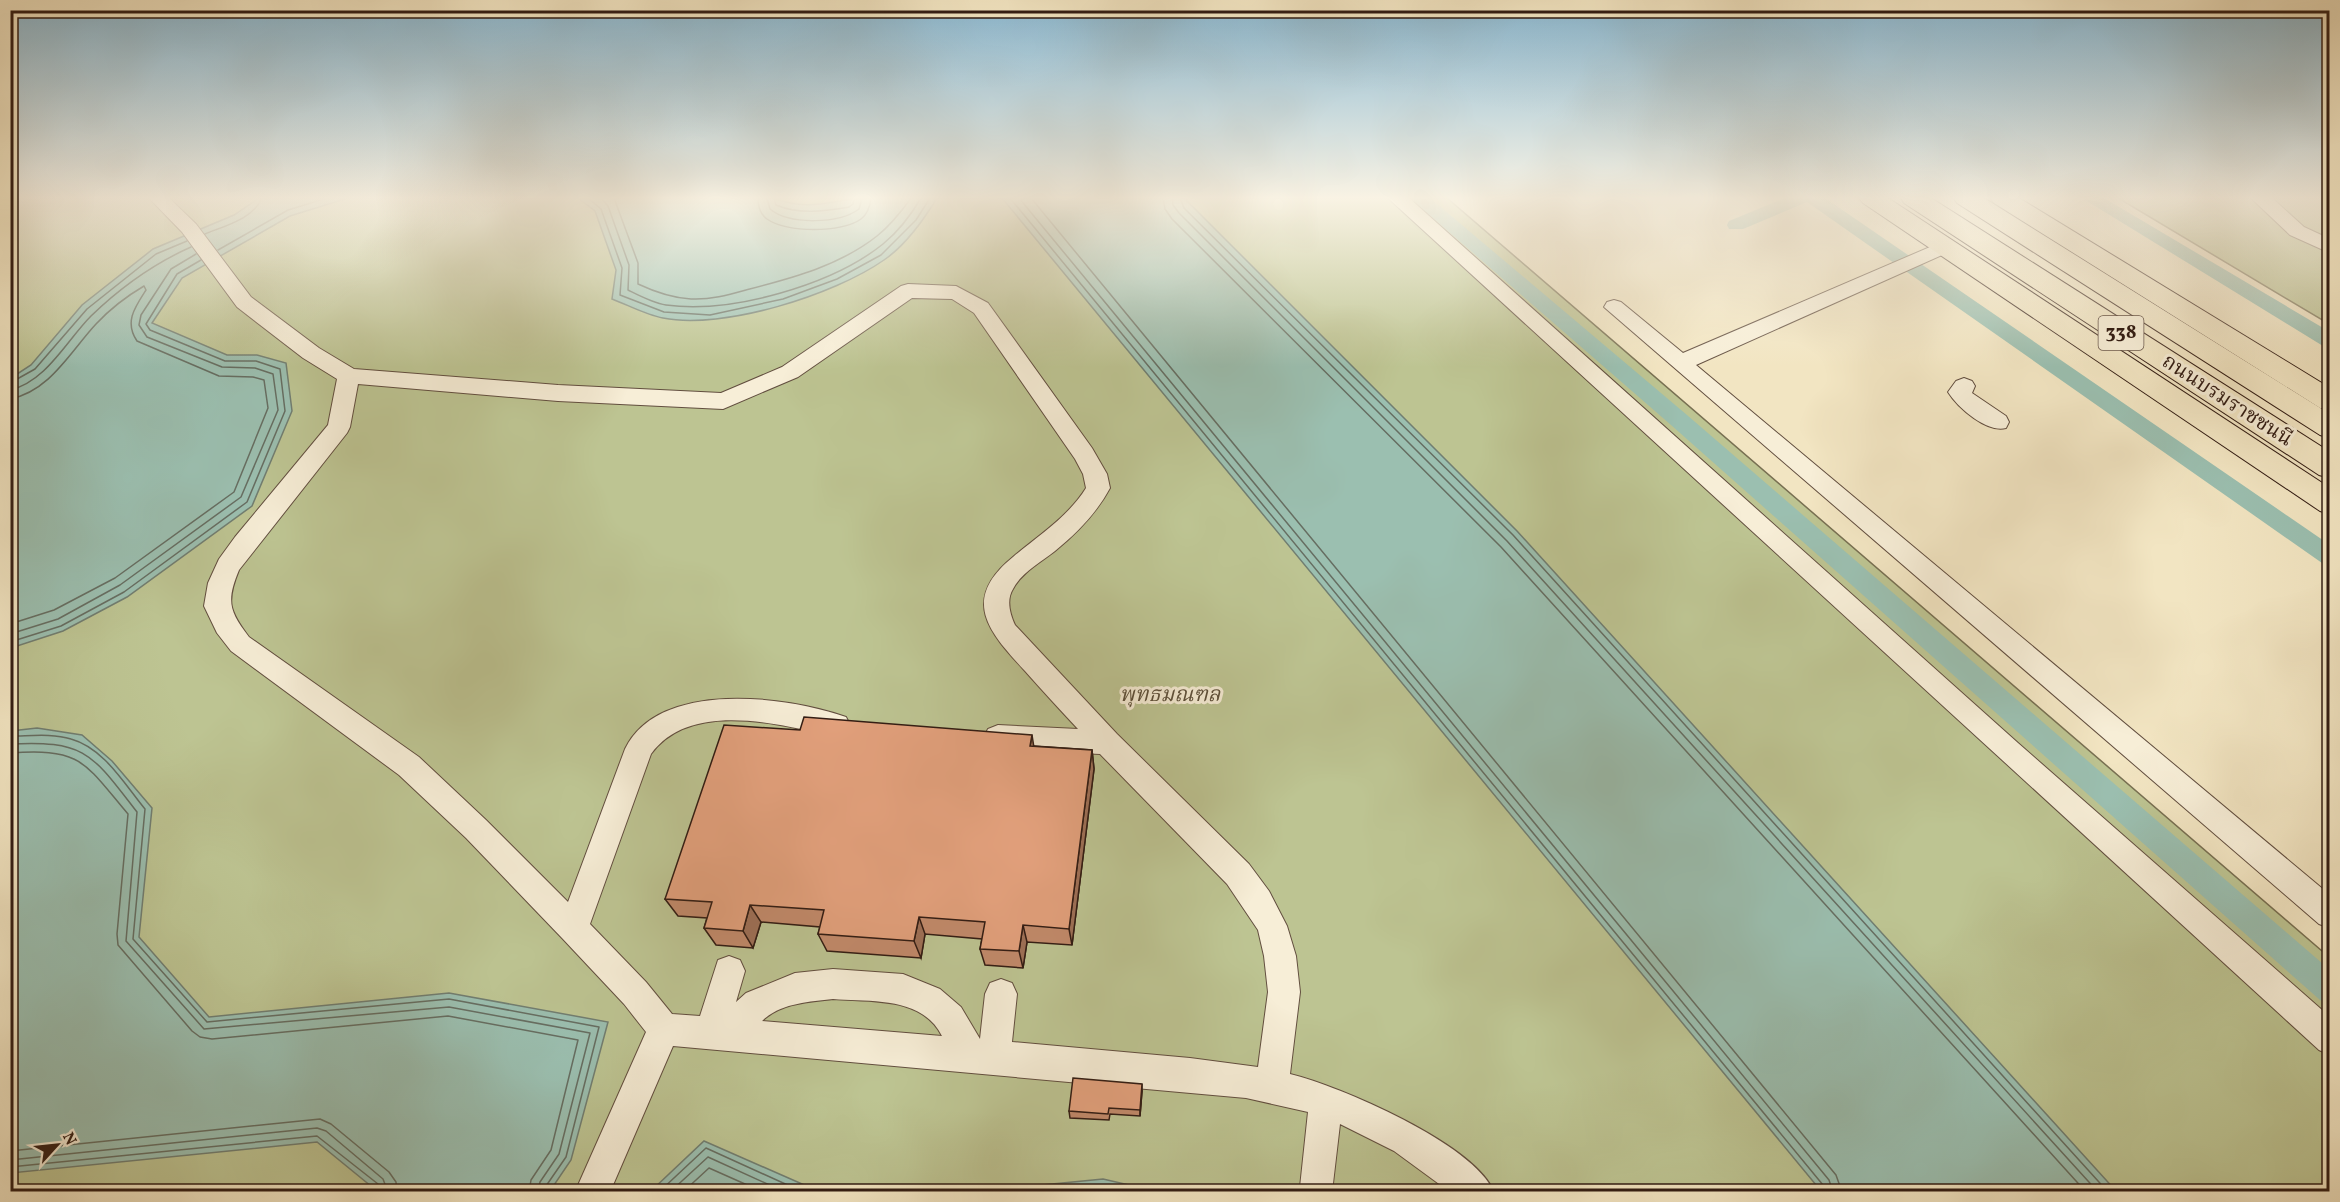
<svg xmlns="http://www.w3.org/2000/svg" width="2340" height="1202" font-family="Vollkorn,'Noto Serif Thai',serif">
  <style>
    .green { fill: #bdc492; stroke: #787052; stroke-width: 1.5 }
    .water { fill: #9bbfb0; stroke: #717e71; stroke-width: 1.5 }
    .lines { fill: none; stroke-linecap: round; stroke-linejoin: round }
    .shore { stroke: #666e62; stroke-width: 1.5 }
    .canal { fill: #9bbfb0; fill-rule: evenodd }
    .minor-casing { stroke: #624e3f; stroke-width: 2 }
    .major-casing { stroke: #321c13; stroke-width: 2 }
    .highway-casing { stroke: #321c13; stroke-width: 2 }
    .minor { fill: #f7eed7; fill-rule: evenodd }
    .major { fill: #f2e5c2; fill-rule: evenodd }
    .highway { fill: #f2e5c2; fill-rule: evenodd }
    .wall { fill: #c28a6b; stroke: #321c13; stroke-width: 1.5 }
    .shaded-wall { fill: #9e7057; stroke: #321c13; stroke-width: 1.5 }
    .building { fill: #e2a07c; stroke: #321c13; stroke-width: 1.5 }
    .labels { text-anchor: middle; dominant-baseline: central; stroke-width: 6; stroke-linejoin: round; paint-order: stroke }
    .shield { fill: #f7eed7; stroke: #6d5b4e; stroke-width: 1.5 }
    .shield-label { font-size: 20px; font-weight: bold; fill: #321c13 }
    .street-label { font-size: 21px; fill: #321c13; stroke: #f7eed7 }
    .park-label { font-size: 21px; font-style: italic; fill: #5c4e39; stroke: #f7eed7 }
  </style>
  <rect width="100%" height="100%" fill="#f2e5c2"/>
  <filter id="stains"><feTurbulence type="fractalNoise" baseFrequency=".00333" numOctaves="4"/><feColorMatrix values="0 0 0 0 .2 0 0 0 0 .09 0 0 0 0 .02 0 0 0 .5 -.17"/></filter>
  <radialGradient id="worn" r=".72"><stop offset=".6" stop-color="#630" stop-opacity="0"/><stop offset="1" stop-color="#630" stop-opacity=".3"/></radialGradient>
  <g class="green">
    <polygon points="10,198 1447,198 2329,957 2329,1191 11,1191"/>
    <polygon points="2118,198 2329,198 2329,324"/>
  </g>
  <g class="water">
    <polygon points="259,198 348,198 290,216 182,278 152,323 227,355 257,355 286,363 292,411 252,506 127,597 63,631 11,648 11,378 31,365 82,305 153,249 234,215"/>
    <path d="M 578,198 L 772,198 C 813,212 828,200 866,198 C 890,197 914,198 937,198 C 923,221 906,245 884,260 C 834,295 723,330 663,318 C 646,315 628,305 612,299 L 616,270 L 595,211 Z"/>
    <polygon points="1002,198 1184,198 1517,531 2116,1191 1821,1191"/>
    <polygon points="37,728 82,735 112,761 152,808 139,937 209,1017 449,993 608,1022 571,1160 550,1191 377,1191 317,1142 11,1173 11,731"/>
    <polygon points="704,1141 818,1191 651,1191"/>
    <polygon points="1103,1179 1155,1191 982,1191"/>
  </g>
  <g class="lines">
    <g class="shore">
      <polyline points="588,198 601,209 622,268 620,295 664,312 710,315 783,299 837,279 881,255 916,220 930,198"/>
      <path d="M 601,198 L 608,206 L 629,265 L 628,290 C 640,296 653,303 666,305 C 731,314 832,285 883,244 C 899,231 911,215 921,198"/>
      <path d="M 614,198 L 638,263 L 638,284 C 655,292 672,298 691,299 C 710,300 728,295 746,290 C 792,278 839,266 877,236 C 891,225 901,212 911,198"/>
      <path d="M 758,198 C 758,206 760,214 767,219 C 786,233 842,233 861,219 C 868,214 870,206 871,198"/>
      <path d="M 767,198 L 770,209 C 789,225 839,224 859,209 L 862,198"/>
      <path d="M 774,198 L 776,205 C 800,215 824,211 849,207 L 853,204 L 854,198"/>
      <polyline points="1010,198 1823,1185 1825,1192"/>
      <polyline points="1019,198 1829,1180 1833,1192"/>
      <polyline points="1031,198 1836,1175 1842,1192"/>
      <polyline points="1163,198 1165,209 1172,219 1501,547 2086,1192"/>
      <polyline points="1172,198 1173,205 1179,213 1507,541 2098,1192"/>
      <polyline points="1180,198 1184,208 1513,535 2108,1192"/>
      <path d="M 205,234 C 224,226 253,219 262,198"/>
      <polyline points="218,250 288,210 327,198"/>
      <polyline points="10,383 35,369 87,309 156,254 187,241"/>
      <path d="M 10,390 C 46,382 67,340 91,316 C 120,288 155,263 191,247"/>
      <path d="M 10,399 C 50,391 70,352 96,324 C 110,309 127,296 144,286 L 146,290 C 135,307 124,322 137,341 L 219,376 L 253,377 L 264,380 L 268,408 L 234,492 L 115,578 L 54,610 L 10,624"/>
      <polyline points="10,634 58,619 120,585 241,497 278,410 273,374 255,368 222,367 147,337 139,325 141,315 171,269 196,254"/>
      <polyline points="10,642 61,626 124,592 247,502 285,411 280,369 256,361 225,361 150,330 146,324 177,274 201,260"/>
      <path d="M 10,736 C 30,736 52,733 71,739 C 104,748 125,785 145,809 L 133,939 L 207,1022 L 449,999 L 599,1027 L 566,1157 L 546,1186 L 545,1192"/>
      <path d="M 10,744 C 86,740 92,754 137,812 L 126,941 L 204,1029 L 449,1007 L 590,1033 L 559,1154 L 540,1182 L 538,1192"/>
      <path d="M 10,753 C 82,748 84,762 128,814 L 117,934 L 118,945 L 192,1031 L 200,1037 L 212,1039 L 448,1016 L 578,1040 L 551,1150 L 531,1180 L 529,1192"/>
      <polyline points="10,1151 320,1119 331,1124 389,1172 396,1182 397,1192"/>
      <polyline points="10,1160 317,1128 326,1131 383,1179 388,1192"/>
      <polyline points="10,1167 317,1136 378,1184 380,1192"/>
      <polyline points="659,1192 706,1148 803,1192"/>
      <polyline points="670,1192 708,1157 785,1192"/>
      <polyline points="683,1192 709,1168 763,1192"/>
      <polyline points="1042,1192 1102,1185 1128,1192"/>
    </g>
    <g class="canal">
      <polygon points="1410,198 1430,198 1687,415 2330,970 2330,1004 2320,1000 1671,425"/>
      <polygon points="1785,198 1825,198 2330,545 2330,566 2322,563 1807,202 1743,229 1729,229 1727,225 1729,221"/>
      <polygon points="2082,198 2104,198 2330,332 2330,348 2323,346"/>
    </g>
    <defs>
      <g id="minor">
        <path d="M 149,198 L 169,198 L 196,224 L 251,297 L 319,348 L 354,369 L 558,385 L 721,393 L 782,367 L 901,286 L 908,284 L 956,286 L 988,303 L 1092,448 L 1107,474 L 1110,488 C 1096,514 1077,533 1055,551 C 1041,562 1021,573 1013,589 C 1006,600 1010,614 1015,625 L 1117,734 L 1249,864 L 1269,891 L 1287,926 L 1296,956 L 1300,992 L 1290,1074 C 1340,1086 1474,1144 1494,1192 L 1450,1192 L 1394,1151 L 1340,1124 L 1332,1192 L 1302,1192 L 1300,1187 L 1308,1112 L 1246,1098 L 673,1046 L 610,1192 L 575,1192 L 646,1032 L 624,1004 L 562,938 L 466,838 L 399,775 L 231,651 L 217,633 L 204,606 L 208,583 L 219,559 L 235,537 L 328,425 L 337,379 L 303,358 L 237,307 L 182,232 ZM 912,298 L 952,299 L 974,313 L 1075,459 L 1083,474 L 1086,488 C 1068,517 1039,535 1013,557 C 960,600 989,632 1025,671 C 1042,690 1060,710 1078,729 L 998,725 L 988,729 L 984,737 L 988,745 L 998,749 L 1100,754 L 1227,884 L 1258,930 L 1264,956 L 1268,992 L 1258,1067 L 1190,1058 L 1012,1042 L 1017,994 L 1012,983 L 1001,979 L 990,983 L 985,994 L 980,1039 L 961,1007 L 940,989 L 903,974 L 833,969 L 795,973 L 746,993 L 736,1002 L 745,971 L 740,960 L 729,956 L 718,960 L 700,1016 L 672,1014 L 646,982 L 590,924 L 651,754 C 691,699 782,725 836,737 L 846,733 L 850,725 L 846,717 C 786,696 659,679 625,749 L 568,902 L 486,820 L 419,757 L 249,637 C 229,611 226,601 239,570 L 347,433 L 350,427 L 358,384 L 558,401 L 723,409 L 798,377 ZM 833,999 C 870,1002 922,996 942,1036 L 762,1021 C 781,1003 808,1002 833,999 Z"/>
        <polygon points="1388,198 1409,198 2018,743 2330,1017 2330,1055 2319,1050"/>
        <polygon points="2251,198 2272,198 2304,227 2330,239 2330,253 2290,235"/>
        <polygon points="1944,241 1951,243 1954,247 1951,251 1696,365 2330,895 2330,928 2319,924 1604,307 1607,302 1614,300 1621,302 1683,353"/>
        <path d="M 1964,378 L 1972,381 L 1975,386 L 1972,393 L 2006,416 L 2009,422 L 2006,428 C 1987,433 1958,408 1948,392 L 1956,381 Z"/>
      </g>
      <g id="major">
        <polygon points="1859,198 1888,198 2330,488 2330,514 2320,511 1863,203"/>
        <polygon points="1990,198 2019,198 2330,388 2330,410 2320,408 1994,203"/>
      </g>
      <g id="highway">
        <polygon points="1901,198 1931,198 2330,452 2330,478 2319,475 1904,203"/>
        <polygon points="1954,198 1984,198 2330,414 2330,438 2320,435 1957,203"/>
      </g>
    </defs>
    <use href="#minor" class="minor-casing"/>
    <use href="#major" class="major-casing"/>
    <use href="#highway" class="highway-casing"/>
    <use href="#minor" class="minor"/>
    <use href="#major" class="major"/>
    <use href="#highway" class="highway"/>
  </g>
  <g class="wall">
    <polygon points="1034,746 1092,750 1094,769 1072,945 1027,942 1023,968 985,965 980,949 982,939 925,934 921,958 827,951 818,934 820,927 761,922 753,948 716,945 704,928 707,918 678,916 665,899"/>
    <polygon points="1142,1091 1140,1116 1110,1114 1109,1120 1070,1118 1069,1111"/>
  </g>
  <g class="shaded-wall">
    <polygon points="1032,735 1035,754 1030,746"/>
    <polygon points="1092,750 1094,769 1072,945 1069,929"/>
    <polygon points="750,905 761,922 753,948 743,931"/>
    <polygon points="919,917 925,934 921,958 914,941"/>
    <polygon points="1023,925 1027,942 1023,968 1019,951"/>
    <polygon points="1142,1084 1142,1091 1140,1116 1140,1110"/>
  </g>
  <g class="building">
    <polygon points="804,717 1032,735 1030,746 1092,750 1069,929 1023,925 1019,951 980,949 985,922 919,917 914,941 818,934 824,910 750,905 743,931 704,928 712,902 665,899 724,725 800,730"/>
    <polygon points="1073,1078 1142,1084 1140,1110 1109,1108 1108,1114 1069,1111"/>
  </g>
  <linearGradient id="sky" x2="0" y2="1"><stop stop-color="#89b8d2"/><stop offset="0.54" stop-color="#f9f3e4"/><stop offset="1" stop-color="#f9f3e4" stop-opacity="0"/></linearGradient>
  <rect width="2340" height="367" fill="url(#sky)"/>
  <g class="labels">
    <rect class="shield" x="2098.5" y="316" width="45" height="34" rx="4.5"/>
    <g class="shield-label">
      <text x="2121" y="333">338</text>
    </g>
    <g class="street-label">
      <text transform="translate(2227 401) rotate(33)">ถนนบรมราชชนนี</text>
    </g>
    <g class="park-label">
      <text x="1170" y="695">พุทธมณฑล</text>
    </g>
  </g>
  <rect width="2340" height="1202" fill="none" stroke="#f2e5c2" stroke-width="36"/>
  <rect x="12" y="12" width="2316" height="1178" fill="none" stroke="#321c13" stroke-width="3"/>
  <rect x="18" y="18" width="2304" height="1166" fill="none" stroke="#321c13" stroke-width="1.5"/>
  <g transform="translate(57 1145) rotate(63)" stroke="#f7eed7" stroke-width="4.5" paint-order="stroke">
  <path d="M0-4.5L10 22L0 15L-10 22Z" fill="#321c13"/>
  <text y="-9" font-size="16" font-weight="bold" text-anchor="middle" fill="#321c13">N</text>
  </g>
  <rect width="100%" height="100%" filter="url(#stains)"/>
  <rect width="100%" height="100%" fill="url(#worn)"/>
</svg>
